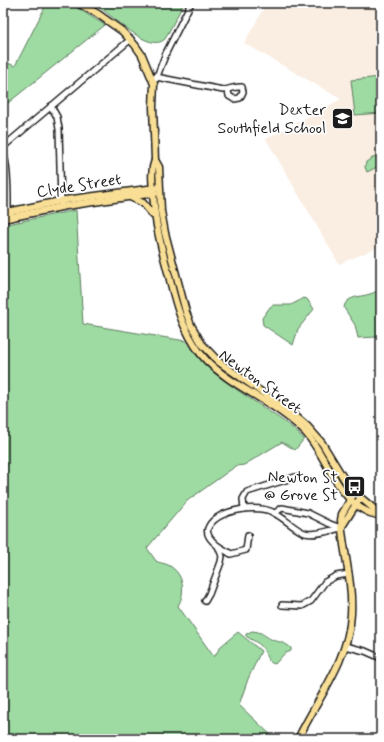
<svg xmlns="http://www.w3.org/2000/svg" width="384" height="742" font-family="Mynerve,sans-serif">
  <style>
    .built { fill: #faeee2 }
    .green { fill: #9edba2; stroke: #5d7c5f }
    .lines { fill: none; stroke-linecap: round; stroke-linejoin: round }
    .minor-casing { stroke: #1c1c1c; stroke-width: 8 }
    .major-casing { stroke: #1c1c1c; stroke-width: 9 }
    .minor { stroke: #fff; stroke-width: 5 }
    .major { stroke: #f9df96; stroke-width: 6 }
    .labels { text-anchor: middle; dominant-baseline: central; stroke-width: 3.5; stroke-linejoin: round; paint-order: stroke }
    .poi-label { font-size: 16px; fill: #1c1c1c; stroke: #fff; text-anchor: end }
    .street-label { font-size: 16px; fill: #1c1c1c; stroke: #fff }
  </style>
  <rect width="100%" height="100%" fill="#fff"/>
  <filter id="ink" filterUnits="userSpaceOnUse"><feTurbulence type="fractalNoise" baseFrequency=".025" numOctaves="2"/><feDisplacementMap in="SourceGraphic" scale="8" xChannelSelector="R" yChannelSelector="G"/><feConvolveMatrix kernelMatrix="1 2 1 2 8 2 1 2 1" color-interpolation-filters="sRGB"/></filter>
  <g filter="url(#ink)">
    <polygon class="built" points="267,3 381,3 381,246 339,264 266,139 341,99 244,43"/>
    <g class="green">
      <polygon points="47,3 69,3 105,25 3,107 3,61 15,66"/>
      <path d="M 92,3 L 184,3 L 165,39 C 152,52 123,25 112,17 C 106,12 99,7 92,3 Z"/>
      <polygon points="381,77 381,113 355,115 351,80"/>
      <polygon points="381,153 381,165 367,172 365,167 366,162"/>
      <path d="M 76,210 L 83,324 L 186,341 C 206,373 240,391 270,412 C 282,420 294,428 304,439 L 295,450 L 282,442 L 244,465 L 236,466 L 187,501 L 147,548 C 150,552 153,557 156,561 C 159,563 164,563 168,565 C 184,573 186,592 178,606 L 214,657 L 221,646 L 238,632 L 261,651 L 248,679 L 239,705 L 275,739 L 3,739 L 3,225 Z"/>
      <path d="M 381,288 L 381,353 L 379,340 L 377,337 L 358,338 L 355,325 L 344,308 C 345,296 361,297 370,294 C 374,293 377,291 381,288 Z"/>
      <polygon points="304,298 307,299 314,309 298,329 293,345 263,325 262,318 270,307 273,305 291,305"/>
      <path d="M 252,631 C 264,632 263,636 273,640 C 279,642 286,643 291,648 L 291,651 L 284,654 L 275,664 C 265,662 267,653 262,647 C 258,642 251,640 246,636 L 246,634 Z"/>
    </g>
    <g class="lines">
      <defs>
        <g id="minor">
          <path d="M 156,77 L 223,90 C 230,90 233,86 242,87 L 243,92 L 240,98 L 234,99 L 229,96 L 228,90"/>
          <polyline points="156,79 166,53 191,3"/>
          <polyline points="51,106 57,117 59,129 61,204"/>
          <polyline points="3,147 131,39"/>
          <path d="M 3,153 C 9,165 8,200 8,215"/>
          <polyline points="244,509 243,499 247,492 295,477"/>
          <polyline points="275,513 282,508 308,513 330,524 341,528"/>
          <path d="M 218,546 C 212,541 204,534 209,526 C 219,509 259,504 274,513 C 283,517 297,531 305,533 C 315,536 331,530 341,528"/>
          <polyline points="205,601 209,594 221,562 222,556 218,546 231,554 246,550 248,535"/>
          <polyline points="282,605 302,606 311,601 325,582 336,576 349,574"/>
          <polyline points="345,646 365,651 381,658"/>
        </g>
        <g id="major">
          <polyline points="78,3 98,14 122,31 135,45 142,55 154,84 153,107 155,160 159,167 161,211 165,233 186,312 191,325 202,344 219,362 294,415 307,426 322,443 344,479 361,498 373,508 379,515"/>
          <path d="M 155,160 C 151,170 152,180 153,190 C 154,220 161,247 169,276 C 173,293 177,310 184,325 C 190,338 197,351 207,361 C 236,389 277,403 305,432 C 327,456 336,498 368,512 C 372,514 376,514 380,516"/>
          <polyline points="130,197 143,203 153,215"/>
          <polyline points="3,213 65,200 155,188"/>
          <polyline points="3,219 66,206 155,193"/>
          <polyline points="341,528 358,501"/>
          <path d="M 298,739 C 317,699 349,660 351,614 C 353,582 343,551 341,520 L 342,514 L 352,497"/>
        </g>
      </defs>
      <use href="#minor" class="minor-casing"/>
      <use href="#major" class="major-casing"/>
      <use href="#minor" class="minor"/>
      <use href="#major" class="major"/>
    </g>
  </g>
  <defs>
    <symbol id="school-square" viewBox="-11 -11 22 22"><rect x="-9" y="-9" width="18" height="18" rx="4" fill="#1c1c1c" stroke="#fff"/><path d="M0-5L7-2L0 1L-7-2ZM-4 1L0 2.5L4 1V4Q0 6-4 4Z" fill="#fff"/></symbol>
    <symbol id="bus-square" viewBox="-11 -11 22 22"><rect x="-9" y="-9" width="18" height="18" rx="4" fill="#1c1c1c" stroke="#fff"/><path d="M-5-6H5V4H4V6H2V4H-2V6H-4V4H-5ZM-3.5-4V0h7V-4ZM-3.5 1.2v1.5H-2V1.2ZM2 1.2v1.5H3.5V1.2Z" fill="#fff"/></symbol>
  </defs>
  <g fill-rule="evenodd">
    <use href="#school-square" x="330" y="106" width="25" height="25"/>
    <use href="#bus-square" x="342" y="474" width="25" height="25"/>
  </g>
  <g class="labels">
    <g class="poi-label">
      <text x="326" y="110">Dexter<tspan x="326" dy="18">Southfield School</tspan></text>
      <text x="338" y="477">Newton St<tspan x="338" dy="18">@ Grove St</tspan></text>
    </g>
    <g class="street-label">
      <text transform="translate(79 186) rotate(-9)">Clyde Street</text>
      <text transform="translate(260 382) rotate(36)">Newton Street</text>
    </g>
  </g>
  <rect width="384" height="742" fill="none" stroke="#fff" stroke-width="16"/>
  <rect x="8" y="8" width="368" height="726" fill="none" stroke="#1c1c1c" stroke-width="1.5" filter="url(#ink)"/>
</svg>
